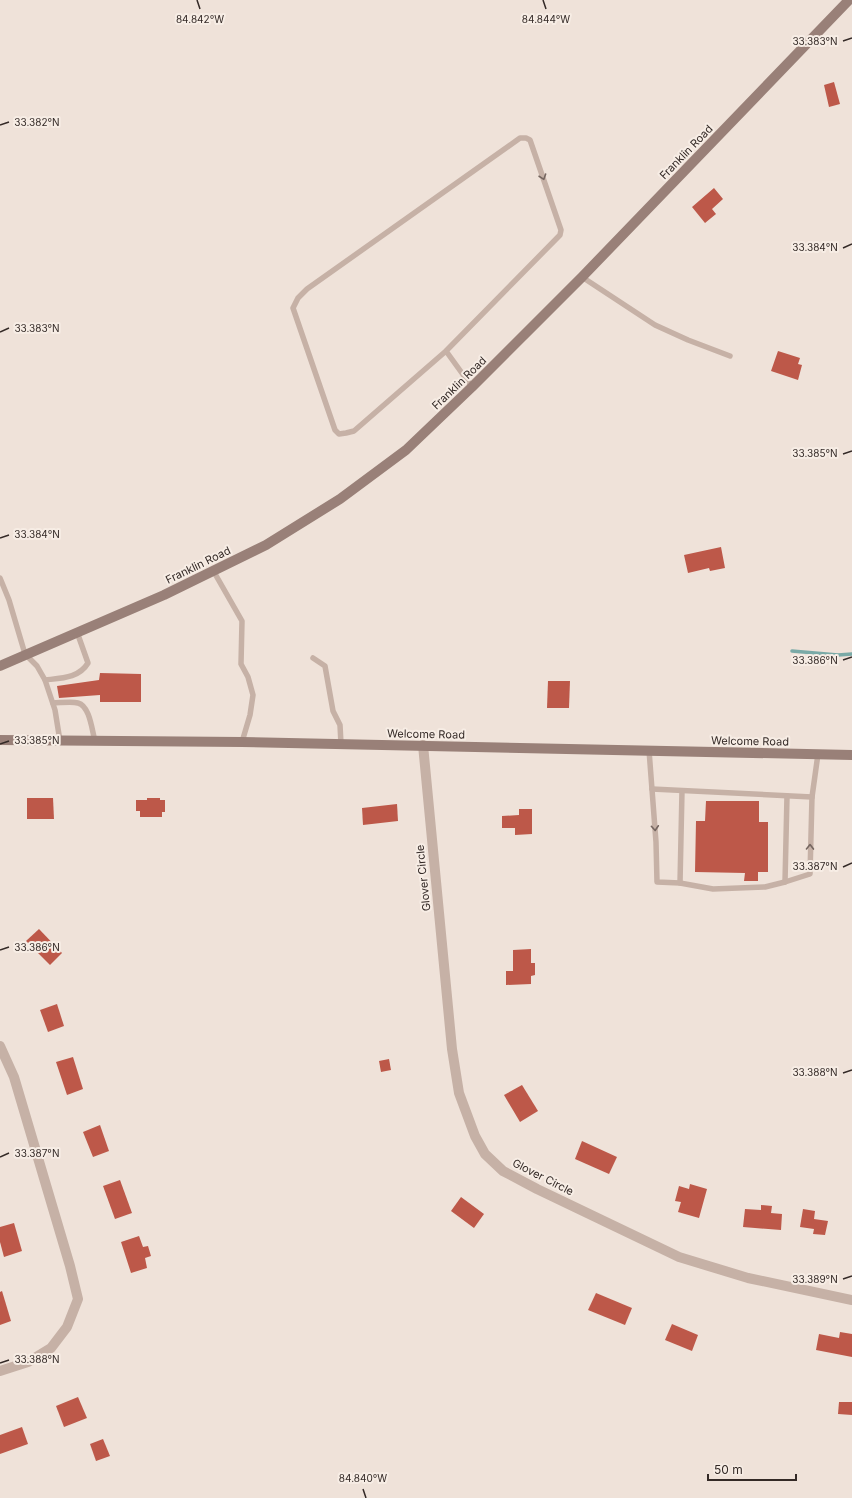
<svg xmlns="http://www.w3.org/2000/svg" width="852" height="1498" font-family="Inter,sans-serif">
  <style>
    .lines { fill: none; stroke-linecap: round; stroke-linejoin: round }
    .stream { stroke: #7aaaa7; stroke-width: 3.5 }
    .building { fill: #bd5849 }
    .lane { stroke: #c6b1a6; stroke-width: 5.5 }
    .street { stroke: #c6b1a6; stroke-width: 10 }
    .secondary { stroke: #998078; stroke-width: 10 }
    .oneway { stroke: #756660 }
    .ticks { fill: none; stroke: #332926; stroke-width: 1.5 }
    .labels { text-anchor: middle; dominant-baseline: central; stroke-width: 4; stroke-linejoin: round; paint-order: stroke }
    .street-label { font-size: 11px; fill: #332926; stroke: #f7ede5 }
    .ticks-label { font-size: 10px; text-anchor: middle; fill: #332926; stroke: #f7ede5; stroke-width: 4; stroke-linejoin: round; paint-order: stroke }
  </style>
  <rect width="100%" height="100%" fill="#efe2d9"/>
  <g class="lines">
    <polyline class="stream" points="792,651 838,655 852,654"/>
  </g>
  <g class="building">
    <polygon points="834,82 840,104 829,107 824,85"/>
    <polygon points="714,188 723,199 712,209 716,214 705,223 692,207"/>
    <polygon points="778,351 800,358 798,364 802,365 798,380 771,371"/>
    <polygon points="721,547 725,568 710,571 709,568 688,573 684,555"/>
    <polygon points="100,673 141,674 141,702 100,702 100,695 59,698 57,686 99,680"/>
    <polygon points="548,681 570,681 569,708 547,708"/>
    <polygon points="27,798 53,798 54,819 27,819"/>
    <polygon points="147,798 160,798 160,800 165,800 165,812 162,812 162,817 140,817 140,811 136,811 136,800 147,800"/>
    <polygon points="706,801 759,801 759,822 768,822 768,872 758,872 758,881 744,881 745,873 695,872 696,821 705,821"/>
    <polygon points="397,804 398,821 363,825 362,808"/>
    <polygon points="519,809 532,809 532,834 515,835 515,828 502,828 502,816 519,815"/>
    <polygon points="39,929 62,953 50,965 26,941"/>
    <polygon points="531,949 531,963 535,963 535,975 531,976 531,984 506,985 506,971 513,971 513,950"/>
    <polygon points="57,1004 64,1026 48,1032 40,1010"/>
    <polygon points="73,1057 83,1089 67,1095 56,1062"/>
    <polygon points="389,1059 391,1070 381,1072 379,1061"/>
    <polygon points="522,1085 538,1111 520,1122 504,1095"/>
    <polygon points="100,1125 109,1151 93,1157 83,1132"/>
    <polygon points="582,1141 617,1157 609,1174 575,1159"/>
    <polygon points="120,1180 132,1213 115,1219 103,1186"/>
    <polygon points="690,1184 707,1189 699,1218 678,1212 681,1202 675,1201 679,1186 689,1189"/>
    <polygon points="461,1197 484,1214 474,1228 451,1211"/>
    <polygon points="761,1205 772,1206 771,1213 782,1214 781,1230 743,1227 745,1209 761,1210"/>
    <polygon points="803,1209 815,1211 814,1219 828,1221 825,1235 813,1234 814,1229 800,1227"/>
    <polygon points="14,1223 22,1251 4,1257 0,1242 0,1227"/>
    <polygon points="139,1236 143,1247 148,1246 151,1256 145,1258 147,1268 131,1273 121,1242"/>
    <polygon points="2,1291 11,1321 0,1325 0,1292"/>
    <polygon points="596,1293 632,1308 625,1325 588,1310"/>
    <polygon points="672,1324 698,1335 692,1351 665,1340"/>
    <polygon points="840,1332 852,1334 852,1357 816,1350 819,1334 839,1338"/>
    <polygon points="78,1397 87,1418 64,1427 56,1406"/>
    <polygon points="839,1402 852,1402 852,1415 838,1414"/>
    <polygon points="22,1427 28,1444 0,1454 0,1435"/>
    <polygon points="103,1439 110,1456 96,1461 90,1444"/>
  </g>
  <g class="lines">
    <g class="lane">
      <polyline points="582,277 655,325 688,340 730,356"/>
      <polyline points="446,351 560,235 561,230 530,140 526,138 520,138 307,289 298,298 293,308 335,430 339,434 346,433 354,431 446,351 472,387"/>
      <polyline points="214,572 242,621 241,664 248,677 253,695 250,715 242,742"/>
      <polyline points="0,578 9,600 25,654 37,666 45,680 55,710 60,741"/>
      <polyline points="313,658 325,666 333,711 340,725 341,744"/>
      <path d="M 45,680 C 62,678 79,678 88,663 L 77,632"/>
      <path d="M 53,703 C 60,703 71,701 78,703 C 90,706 92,731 95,741"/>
      <polyline points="649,750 656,842 657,882 680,883 713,889 765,887 785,882 810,874 812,797 818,754"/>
      <polyline points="652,789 812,797"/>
      <polyline points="785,882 787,796"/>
      <polyline points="680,883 682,791"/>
    </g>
    <g class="street">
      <polyline points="423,745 452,1049 459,1093 475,1136 485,1154 503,1171 537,1189 679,1257 748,1278 852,1300"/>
      <polyline points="0,1046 14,1077 70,1266 78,1299 67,1327 51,1348 28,1362 0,1371"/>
    </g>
    <g class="secondary">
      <polyline points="0,666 164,595 266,545 340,499 406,450 472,387 582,277 849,0"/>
      <polyline points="0,740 242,742 852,755"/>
    </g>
  </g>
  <defs><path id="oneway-chevron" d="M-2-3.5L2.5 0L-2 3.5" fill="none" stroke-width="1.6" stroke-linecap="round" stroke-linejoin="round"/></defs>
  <g class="oneway">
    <use href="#oneway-chevron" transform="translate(543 177) rotate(71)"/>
    <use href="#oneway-chevron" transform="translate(655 828) rotate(86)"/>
    <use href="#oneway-chevron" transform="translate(810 847) rotate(-89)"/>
  </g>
  <path class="ticks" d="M 197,0 L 200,9M 543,0 L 546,9M 843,41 L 852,38M 0,125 L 9,122M 843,248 L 852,244M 0,332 L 9,328M 843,454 L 852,451M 0,538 L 9,535M 843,660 L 852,657M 0,744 L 9,741M 843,867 L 852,863M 0,950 L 9,947M 843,1073 L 852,1070M 0,1157 L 9,1153M 843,1279 L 852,1276M 0,1363 L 9,1360M 363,1489 L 366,1498"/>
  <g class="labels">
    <g class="street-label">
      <text transform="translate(686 152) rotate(-46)">Franklin Road</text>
      <text transform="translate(459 383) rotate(-44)">Franklin Road</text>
      <text transform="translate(198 565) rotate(-26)">Franklin Road</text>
      <text transform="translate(426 734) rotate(1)">Welcome Road</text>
      <text transform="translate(750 741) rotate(1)">Welcome Road</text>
      <text transform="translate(423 878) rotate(-96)">Glover Circle</text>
      <text transform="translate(543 1177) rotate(27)">Glover Circle</text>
    </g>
  </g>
  <g class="ticks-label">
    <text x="200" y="23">84.842°W</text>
    <text x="546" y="23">84.844°W</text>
    <text x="815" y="45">33.383°N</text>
    <text x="37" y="126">33.382°N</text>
    <text x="815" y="251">33.384°N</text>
    <text x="37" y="332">33.383°N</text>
    <text x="815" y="457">33.385°N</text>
    <text x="37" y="538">33.384°N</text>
    <text x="815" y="664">33.386°N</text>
    <text x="37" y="744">33.385°N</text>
    <text x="815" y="870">33.387°N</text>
    <text x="37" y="951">33.386°N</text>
    <text x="815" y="1076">33.388°N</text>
    <text x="37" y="1157">33.387°N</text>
    <text x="815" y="1283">33.389°N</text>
    <text x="37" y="1363">33.388°N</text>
    <text x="363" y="1482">84.840°W</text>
  </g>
  <path d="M708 1474v6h88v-6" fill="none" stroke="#332926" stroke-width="2"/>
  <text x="714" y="1474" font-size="12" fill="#332926" stroke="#f7ede5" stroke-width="3" paint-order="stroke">50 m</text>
</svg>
